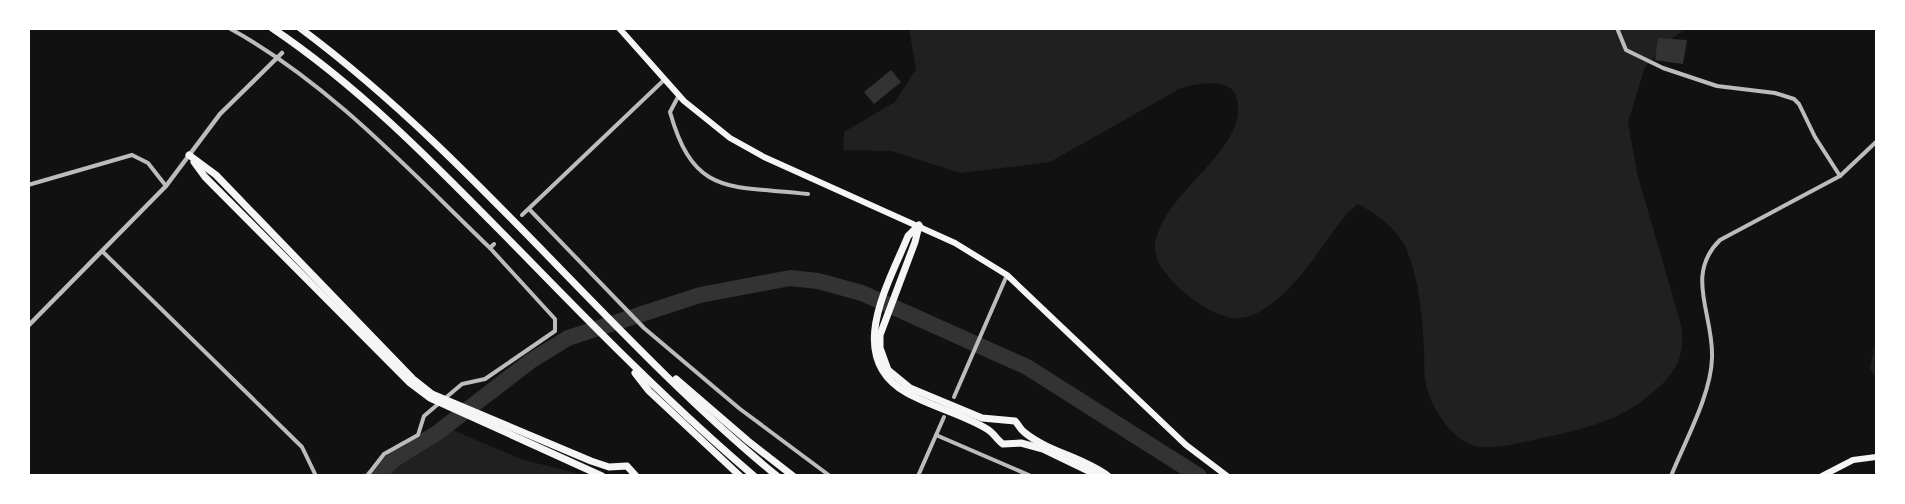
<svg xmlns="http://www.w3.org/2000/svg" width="1905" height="504" font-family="Karla,sans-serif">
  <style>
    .green { fill: #202020 }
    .water { fill: #333 }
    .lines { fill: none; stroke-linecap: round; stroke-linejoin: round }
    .river { stroke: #333; stroke-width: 16 }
    .minor { stroke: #bcbcbc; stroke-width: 4 }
    .tertiary { stroke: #bcbcbc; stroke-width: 4.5 }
    .primary { stroke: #f5f5f5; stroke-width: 6 }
    .motorway { stroke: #f5f5f5; stroke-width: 7 }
  </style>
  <rect width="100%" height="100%" fill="#111"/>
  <g class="green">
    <path d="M 909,29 L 1686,29 L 1668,41 L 1645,67 L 1628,122 L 1637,173 L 1681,325 C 1687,361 1671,379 1643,400 C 1614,423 1574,431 1538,439 C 1518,443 1496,450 1475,446 C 1452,441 1430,406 1426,384 C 1423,373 1425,359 1424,348 C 1422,314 1419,277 1405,246 C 1396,228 1375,213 1358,204 L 1347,213 C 1325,242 1303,278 1275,301 C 1263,310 1254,317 1239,318 C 1212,321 1152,274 1155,246 C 1161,192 1249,151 1237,99 C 1232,76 1197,84 1181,88 L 1050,162 L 960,173 L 892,151 L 843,150 L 844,132 L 895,102 L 916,69 Z"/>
    <polygon points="1876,336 1876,378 1870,369"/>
    <polygon points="450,429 524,460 584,475 357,476"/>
  </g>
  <g class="water">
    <polygon points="1658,38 1687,40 1683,64 1655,60"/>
    <polygon points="891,70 901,82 874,104 864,92"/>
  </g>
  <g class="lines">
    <polyline class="river" points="377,476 393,460 437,433 532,360 568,338 700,295 790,278 818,281 862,293 1027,367 1199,476"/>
    <g class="minor">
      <path d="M 229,28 C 328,82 409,170 490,248"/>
      <polyline points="1617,28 1626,50 1663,68 1717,86 1775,93 1794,99 1799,104 1815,137 1840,176"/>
      <path d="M 679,95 L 670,112 C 694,198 731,185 808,194"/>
      <polyline points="28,185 132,155 148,163 166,186"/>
      <polyline points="529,209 644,328 740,409 830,476"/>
      <polyline points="522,215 664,80"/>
      <polyline points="103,252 302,447 316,476"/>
      <polyline points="954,397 1007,275"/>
      <polyline points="936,435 1031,476"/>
      <polyline points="367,476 384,454 418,435 424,416 462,384 485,379 555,331 555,319 490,248 494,244"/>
      <polyline points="918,476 944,417"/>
      <path d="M 1671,476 C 1685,441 1711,395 1712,358 C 1714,315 1684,275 1720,240 L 1840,176 L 1876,142"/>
    </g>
    <polyline class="tertiary" points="28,326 166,186 220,114 282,53"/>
    <g class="primary">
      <polyline points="619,28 684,101 730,138 764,157 955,243 1007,275 1186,445 1227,476"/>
      <polyline points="1822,476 1853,460 1876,457"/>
    </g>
    <g class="motorway">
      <path d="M 272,28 C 366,91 446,176 525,256 C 599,332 673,407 754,476"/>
      <path d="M 300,28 C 475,158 608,337 777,476"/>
      <polyline points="189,155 216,175 413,379 432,394 591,461 609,467 627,466 636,476"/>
      <polyline points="194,162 205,177 410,383 430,398 602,476"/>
      <path d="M 919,225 L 908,236 C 888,285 844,358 907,393 C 932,407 962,414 987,429 C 994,433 997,440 1003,444 L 1021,443 L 1043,449 L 1099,476"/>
      <path d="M 919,226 L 915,242 L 880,335 L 880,348 L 888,370 L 910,388 L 982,418 L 1015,421 C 1019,425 1020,429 1024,432 C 1048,452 1083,457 1108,476"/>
      <polyline points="635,373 649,391 740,476"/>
      <polyline points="676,379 748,441 793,476"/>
    </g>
  </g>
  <rect width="1905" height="504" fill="none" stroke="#ffffff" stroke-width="60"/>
</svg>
